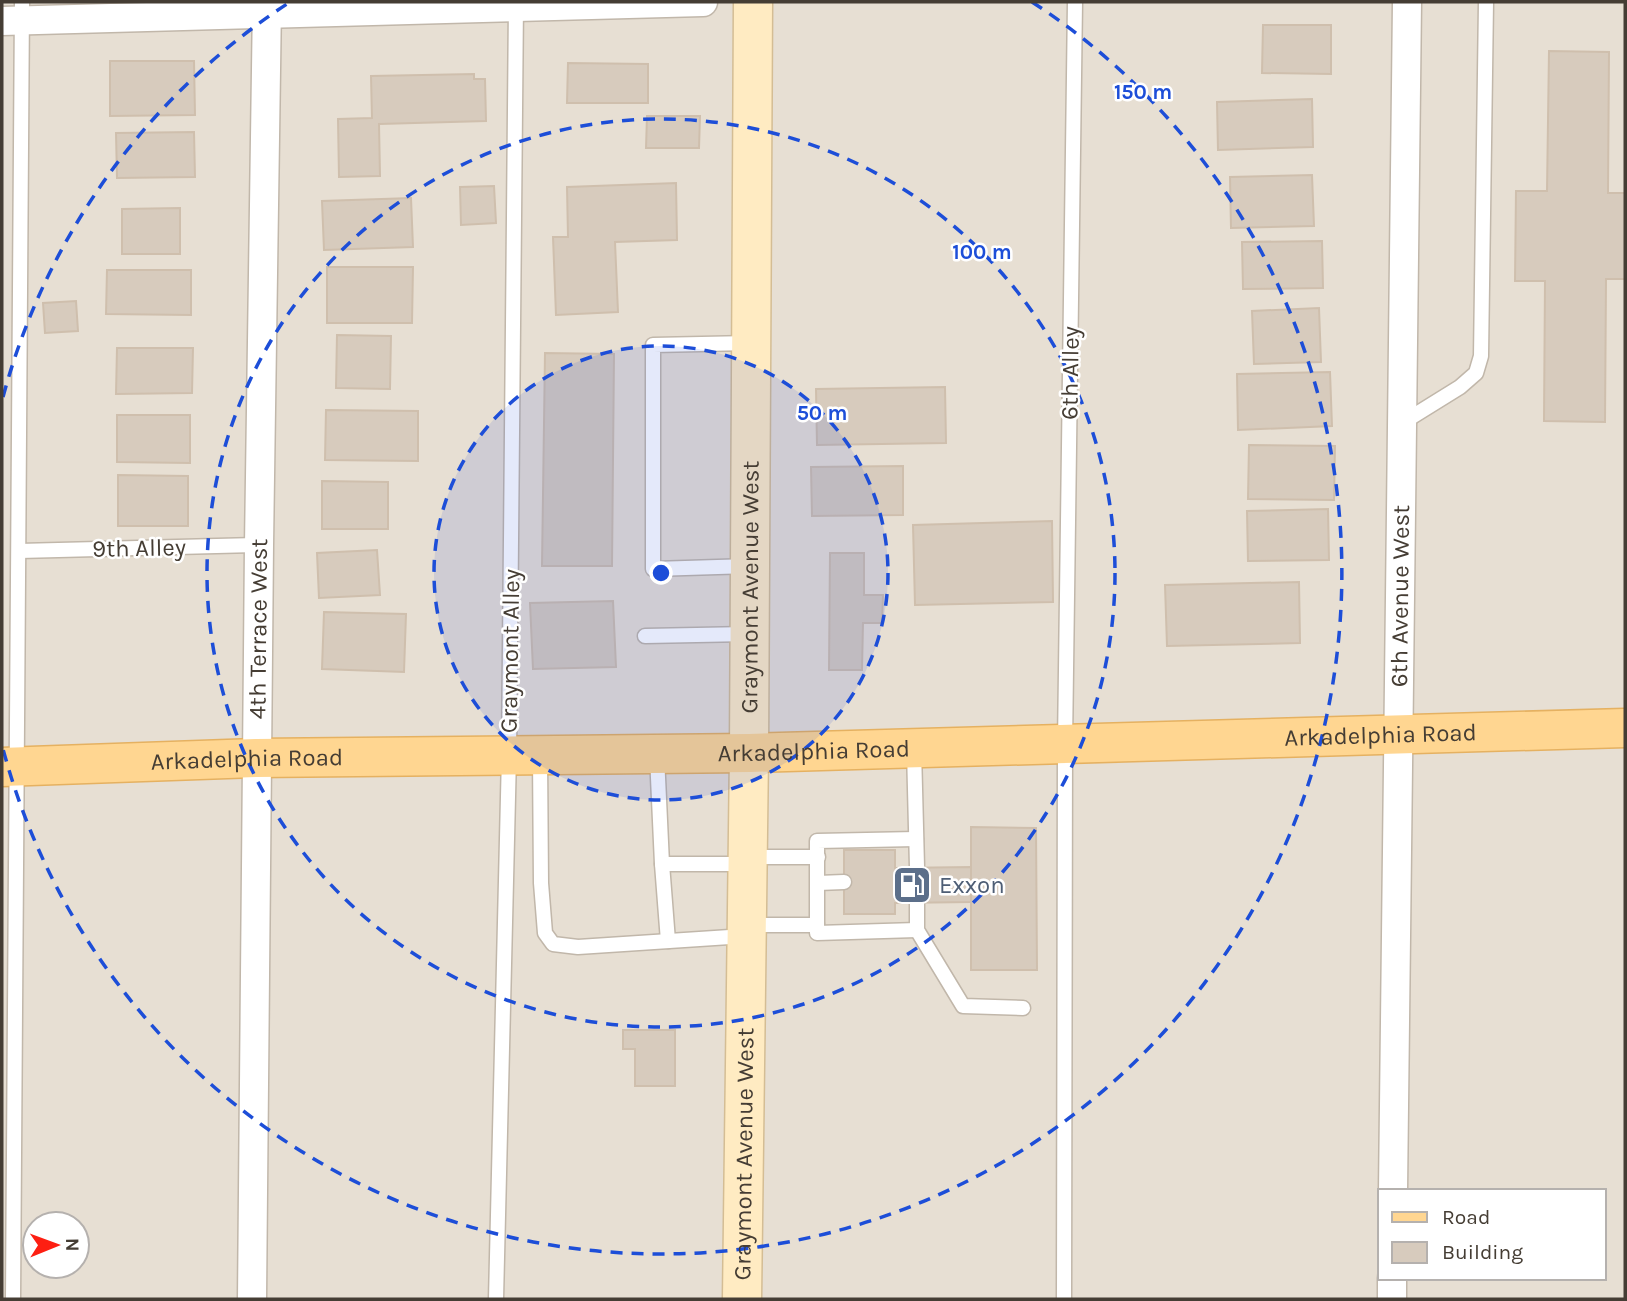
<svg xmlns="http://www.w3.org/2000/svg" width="1627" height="1301" font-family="Karla,sans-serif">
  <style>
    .residential { fill: #e7dfd3; fill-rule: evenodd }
    .building { fill: #d7cbbd; stroke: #cfbfad; stroke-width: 2 }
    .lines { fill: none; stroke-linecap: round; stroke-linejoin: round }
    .lane-casing { stroke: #c1b7aa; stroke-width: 17 }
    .street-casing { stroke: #c1b7aa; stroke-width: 31 }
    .secondary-casing { stroke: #d4bd94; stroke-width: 41 }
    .primary-casing { stroke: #e5b161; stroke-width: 41 }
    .lane { stroke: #fff; stroke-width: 14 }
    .street { stroke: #fff; stroke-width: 28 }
    .secondary { stroke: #ffebc2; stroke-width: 38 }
    .primary { stroke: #ffd691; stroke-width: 38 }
    .ring { fill: none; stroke: #1d4ed8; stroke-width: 3.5; stroke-dasharray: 12 9 }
    .labels { text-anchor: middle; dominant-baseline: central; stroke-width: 5; stroke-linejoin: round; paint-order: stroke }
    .street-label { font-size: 24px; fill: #453d34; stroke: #fff }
    .service-label { font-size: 24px; fill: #4e5e75; stroke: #fff; text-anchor: start }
    .centre { fill: #1d4ed8; stroke: #fff; stroke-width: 3.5 }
    .ring-label { font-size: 21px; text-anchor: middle; font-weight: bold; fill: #1d4ed8; stroke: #fff; stroke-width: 5; stroke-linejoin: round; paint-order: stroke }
  </style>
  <rect width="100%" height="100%" fill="#f3ede5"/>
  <path class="residential" d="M 2,2 L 1625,2 L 1625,1299 L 2,1299 ZM 1380,1191 L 1604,1191 L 1604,1278 L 1380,1278 ZM 35,1224 L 77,1224 L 77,1266 L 35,1266 Z"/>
  <g class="building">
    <polygon points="1263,25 1331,25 1331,74 1262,73"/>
    <polygon points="1549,51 1609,52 1608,193 1625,193 1625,279 1606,279 1605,422 1544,421 1545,281 1515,281 1516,191 1547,191"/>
    <polygon points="110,61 194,61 195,115 110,116"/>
    <polygon points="568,63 648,64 648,103 567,103"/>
    <polygon points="474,74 474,79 485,79 486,121 379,124 380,176 339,177 338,119 372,118 371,76"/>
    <polygon points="1312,99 1313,147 1218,150 1217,102"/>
    <polygon points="647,116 700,116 699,148 646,148"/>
    <polygon points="194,132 195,177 117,178 116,133"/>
    <polygon points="1312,175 1314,226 1231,228 1230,177"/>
    <polygon points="676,183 677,240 615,242 618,312 556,315 553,237 568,237 567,187"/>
    <polygon points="494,186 496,223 461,225 460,187"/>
    <polygon points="411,198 413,247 324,250 322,201"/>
    <polygon points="180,208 180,254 122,254 122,209"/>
    <polygon points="1322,241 1323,288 1243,289 1242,242"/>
    <polygon points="327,267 413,267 412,323 327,323"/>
    <polygon points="107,270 191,270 191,315 106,314"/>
    <polygon points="76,301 78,331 45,333 43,303"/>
    <polygon points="1319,308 1321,362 1254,364 1252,311"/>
    <polygon points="337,335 391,336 390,389 336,388"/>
    <polygon points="117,348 193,348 192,393 116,394"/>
    <polygon points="545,353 614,354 612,566 542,566"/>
    <polygon points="1330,372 1332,426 1238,430 1237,374"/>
    <polygon points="945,387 946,443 817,445 816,389"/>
    <polygon points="326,410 418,411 418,461 325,460"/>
    <polygon points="117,415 190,415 190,463 117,462"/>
    <polygon points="1249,445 1335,446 1334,500 1248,499"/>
    <polygon points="903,466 903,515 812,516 811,467"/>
    <polygon points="118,475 188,476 188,526 118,526"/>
    <polygon points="322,481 388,482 388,529 322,529"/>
    <polygon points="1328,509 1329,560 1248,561 1247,511"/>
    <polygon points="1052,521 1053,602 915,605 913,525"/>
    <polygon points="377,550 380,595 319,598 317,553"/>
    <polygon points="830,553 864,553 864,595 883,595 882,623 863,623 862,670 829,670"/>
    <polygon points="1299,582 1300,643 1167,646 1165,585"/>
    <polygon points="613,601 616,667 533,669 530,603"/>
    <polygon points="324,612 406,614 404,672 322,669"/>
    <polygon points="971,827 1036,828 1037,970 971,970"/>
    <polygon points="844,850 895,850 895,868 971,867 971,902 895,903 895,914 844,914"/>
    <polygon points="623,1030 675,1030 675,1086 635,1086 635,1049 623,1049"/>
  </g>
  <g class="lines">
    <defs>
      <g id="lane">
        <polyline points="1402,423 1460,387 1476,373 1481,356 1486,2"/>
        <polyline points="19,551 259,545"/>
        <polyline points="750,566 653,569 653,345 750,343"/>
        <polyline points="645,636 748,634"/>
        <polyline points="914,750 917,867"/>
        <polyline points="657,756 662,864 668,941"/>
        <polyline points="540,757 541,883 545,933 553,944 578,947 745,936"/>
        <polyline points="749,857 818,857"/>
        <polyline points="662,864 747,864"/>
        <polyline points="818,883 844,882"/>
        <polyline points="917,902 917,930 963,1006 1023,1008"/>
        <polyline points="748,925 817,925 817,933 917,930"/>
        <polyline points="817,925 817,841 916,839"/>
        <polyline points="13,1299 22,2"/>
        <polyline points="496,1299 509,755 516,2"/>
        <polyline points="1064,1299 1065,744 1075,2"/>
      </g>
      <g id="street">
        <polyline points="2,21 703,2"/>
        <path id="s1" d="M 1393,1191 L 1407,2"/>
        <path id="s2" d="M 252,1299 L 259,545 L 267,2"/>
        <polyline points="1392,1299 1392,1278"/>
      </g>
      <g id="secondary">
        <path id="s3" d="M 742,1299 L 749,753 L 753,2"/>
      </g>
      <g id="primary">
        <path id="s4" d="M 2,767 L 256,758 L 749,753 L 1625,728"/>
      </g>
    </defs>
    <use href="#lane" class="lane-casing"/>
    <use href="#street" class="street-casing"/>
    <use href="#secondary" class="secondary-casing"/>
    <use href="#primary" class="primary-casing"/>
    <use href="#lane" class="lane"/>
    <use href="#street" class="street"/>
    <use href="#secondary" class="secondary"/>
    <use href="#primary" class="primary"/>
  </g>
  <circle cx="661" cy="573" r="227" fill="#1d4ed8" fill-opacity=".12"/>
  <g class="ring">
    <circle cx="661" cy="573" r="227"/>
    <circle cx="661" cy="573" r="454"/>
    <path d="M3 397A681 681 0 0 1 290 2M1032 2A681 681 0 1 1 3 749"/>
  </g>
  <defs>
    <symbol id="fuel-square" viewBox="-11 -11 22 22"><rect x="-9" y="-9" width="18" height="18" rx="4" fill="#5c6f8a" stroke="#fff"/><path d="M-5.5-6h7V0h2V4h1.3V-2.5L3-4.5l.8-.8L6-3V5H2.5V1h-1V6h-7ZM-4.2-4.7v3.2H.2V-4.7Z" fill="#fff"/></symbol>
  </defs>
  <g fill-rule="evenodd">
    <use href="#fuel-square" x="890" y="863" width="44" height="44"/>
  </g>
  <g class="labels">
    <g class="street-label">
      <text transform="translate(1070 373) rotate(-89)">6th Alley</text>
      <text transform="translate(139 548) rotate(-1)">9th Alley</text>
      <text stroke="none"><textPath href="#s3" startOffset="712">Graymont Avenue West</textPath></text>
      <text stroke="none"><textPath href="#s1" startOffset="595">6th Avenue West</textPath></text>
      <text stroke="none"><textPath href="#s2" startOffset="670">4th Terrace West</textPath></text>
      <text transform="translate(510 651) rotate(-89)">Graymont Alley</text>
      <text stroke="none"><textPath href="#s4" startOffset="1379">Arkadelphia Road</textPath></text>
      <text stroke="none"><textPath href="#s4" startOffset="812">Arkadelphia Road</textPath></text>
      <text stroke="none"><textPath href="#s4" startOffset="245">Arkadelphia Road</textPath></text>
      <text stroke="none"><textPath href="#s3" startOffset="145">Graymont Avenue West</textPath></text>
    </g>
    <g class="service-label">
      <text x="939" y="885">Exxon</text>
    </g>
  </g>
  <circle cx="661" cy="573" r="10" class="centre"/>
  <g class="ring-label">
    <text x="1143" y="99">150 m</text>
    <text x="982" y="259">100 m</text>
    <text x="822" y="420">50 m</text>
  </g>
  <rect width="1627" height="1301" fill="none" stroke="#453d34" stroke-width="7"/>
  <rect x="1378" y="1189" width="228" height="91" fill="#ffffff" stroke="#b5b1ae" stroke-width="2"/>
  <rect x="1392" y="1212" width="35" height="10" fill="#ffd691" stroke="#b5b1ae" stroke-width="2"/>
  <text x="1442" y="1224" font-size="21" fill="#453d34">Road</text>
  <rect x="1392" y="1242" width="35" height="21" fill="#d7cbbd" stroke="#b5b1ae" stroke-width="2"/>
  <text x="1442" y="1259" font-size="21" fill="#453d34">Building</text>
  <g transform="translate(56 1245) rotate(89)"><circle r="33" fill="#ffffff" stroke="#b5b1ae" stroke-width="2"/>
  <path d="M0-5L12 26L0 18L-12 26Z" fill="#fd1f12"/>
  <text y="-10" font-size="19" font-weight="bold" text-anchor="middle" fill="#453d34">N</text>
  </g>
</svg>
